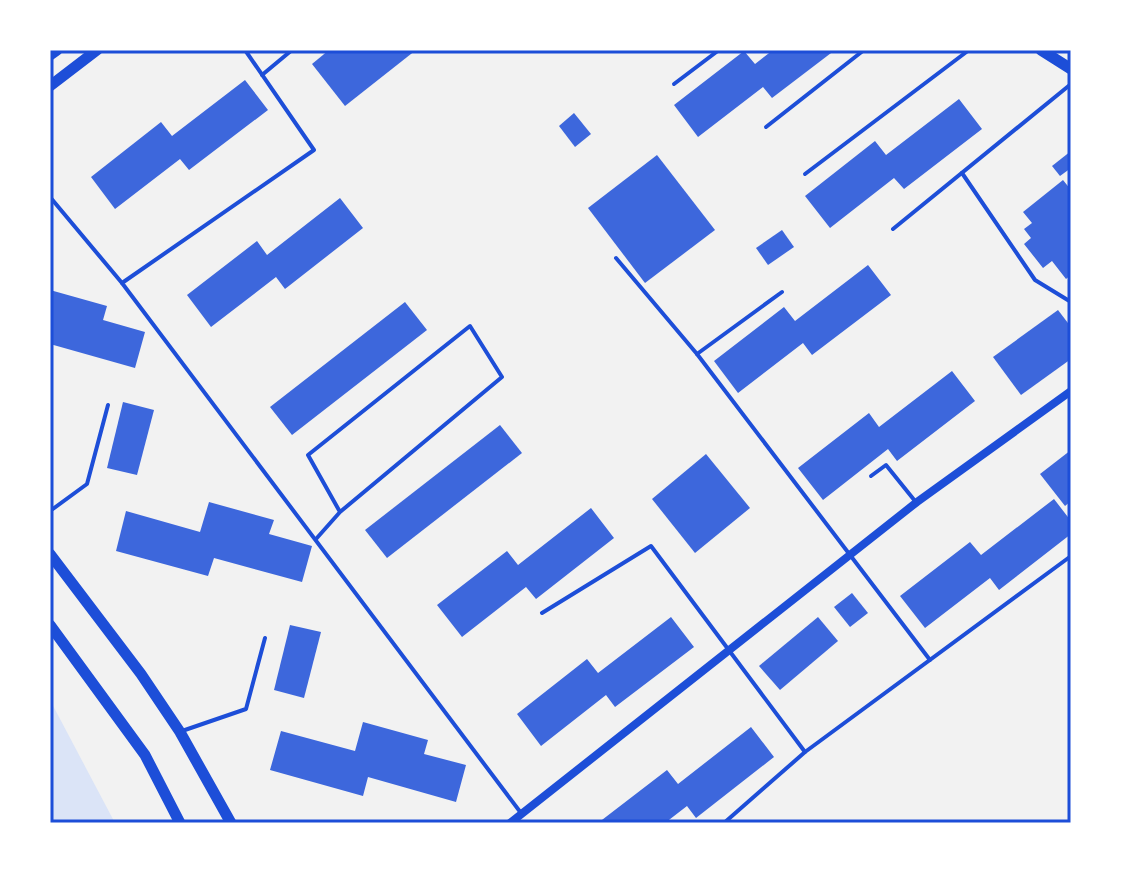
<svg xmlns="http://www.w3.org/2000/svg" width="1121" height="873" font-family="'Nunito Sans',sans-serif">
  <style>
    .green { fill: #dbe4f7 }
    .building { fill: #3d67dc }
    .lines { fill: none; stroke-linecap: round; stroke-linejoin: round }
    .service { stroke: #1d4ed8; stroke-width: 4 }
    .minor { stroke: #1d4ed8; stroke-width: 8 }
    .tertiary { stroke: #1d4ed8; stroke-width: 11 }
    .neatline { fill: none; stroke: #1d4ed8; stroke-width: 3 }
  </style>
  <rect width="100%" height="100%" fill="#f2f2f2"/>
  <polygon class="green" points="50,700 115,823 50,823"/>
  <g class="building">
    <polygon points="329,50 416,50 345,106 312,64"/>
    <polygon points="773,50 835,50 772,98 763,87 698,137 674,105 744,51 755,64"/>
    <polygon points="245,80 268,110 189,170 180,159 115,209 91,177 161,122 172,136"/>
    <polygon points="959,99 982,129 904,189 894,178 830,228 805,196 875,141 886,155"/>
    <polygon points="574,113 591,134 575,147 559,126"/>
    <polygon points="1071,151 1071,168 1060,176 1052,166"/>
    <polygon points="657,155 715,230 645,283 588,208"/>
    <polygon points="1063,180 1071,190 1071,275 1066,279 1052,261 1043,268 1024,244 1031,238 1024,229 1032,223 1023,212"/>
    <polygon points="340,198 363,228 285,289 276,277 211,327 187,295 257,241 267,255"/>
    <polygon points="782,230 794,247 768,265 756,248"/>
    <polygon points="868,265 891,295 812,355 803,343 738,393 714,361 784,307 795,321"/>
    <polygon points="50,290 107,306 103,320 145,332 135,368 50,344"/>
    <polygon points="405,302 427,330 292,435 270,407"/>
    <polygon points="1058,310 1071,327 1071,359 1021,395 993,357"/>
    <polygon points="952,371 975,401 897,461 888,449 823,500 798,468 869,413 879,427"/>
    <polygon points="123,402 154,410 137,475 107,468"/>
    <polygon points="500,425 522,453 387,558 365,530"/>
    <polygon points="1071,450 1071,501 1065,506 1040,474"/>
    <polygon points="706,454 750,508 695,553 652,499"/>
    <polygon points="1054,499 1071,521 1071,534 999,590 990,578 925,628 900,596 970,542 981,555"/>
    <polygon points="209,502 274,520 269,534 312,546 302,582 214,558 208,576 116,551 126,511 200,532"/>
    <polygon points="591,508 614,538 536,599 526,587 462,637 437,605 507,551 518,565"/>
    <polygon points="852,593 868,613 850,627 834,607"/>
    <polygon points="671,617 694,647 615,707 606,695 541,746 517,714 587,659 598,673"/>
    <polygon points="818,617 838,641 780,690 759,666"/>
    <polygon points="290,625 321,632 304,698 274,690"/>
    <polygon points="363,722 428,740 424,754 466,765 456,802 368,777 363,796 270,770 281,731 355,751"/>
    <polygon points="751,727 774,757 696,818 687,806 665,823 598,823 667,770 678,784"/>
  </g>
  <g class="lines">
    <g class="service">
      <polyline points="245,50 314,150 122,283 521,813"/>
      <polyline points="262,75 292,50"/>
      <polyline points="674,84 719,50"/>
      <polyline points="766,127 864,50"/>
      <polyline points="962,173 1035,280 1071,302"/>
      <polyline points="805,174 969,50"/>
      <polyline points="50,197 122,283"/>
      <polyline points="893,229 1071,84"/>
      <polyline points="616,258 697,354 930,660"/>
      <polyline points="697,354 782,292"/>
      <polyline points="871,476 886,465 915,501"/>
      <polyline points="50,511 87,484 108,405"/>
      <polyline points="316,539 340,512 308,455 470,326 502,377 340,512"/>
      <polyline points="542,613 651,546 805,752 724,823"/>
      <polyline points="182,731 246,709 265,638"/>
      <polyline points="805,752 1071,556"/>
    </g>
    <polyline class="minor" points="510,823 917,502 1071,391"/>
    <g class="tertiary">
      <polyline points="1041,50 1071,69"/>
      <polyline points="50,55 57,50"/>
      <polyline points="50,86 97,50"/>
      <polyline points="50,554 141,674 180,732 231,823"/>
      <polyline points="50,625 145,755 180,823"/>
    </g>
  </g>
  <rect width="1121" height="873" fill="none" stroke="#ffffff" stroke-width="104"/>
  <rect x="52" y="52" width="1017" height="769" class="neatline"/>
</svg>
